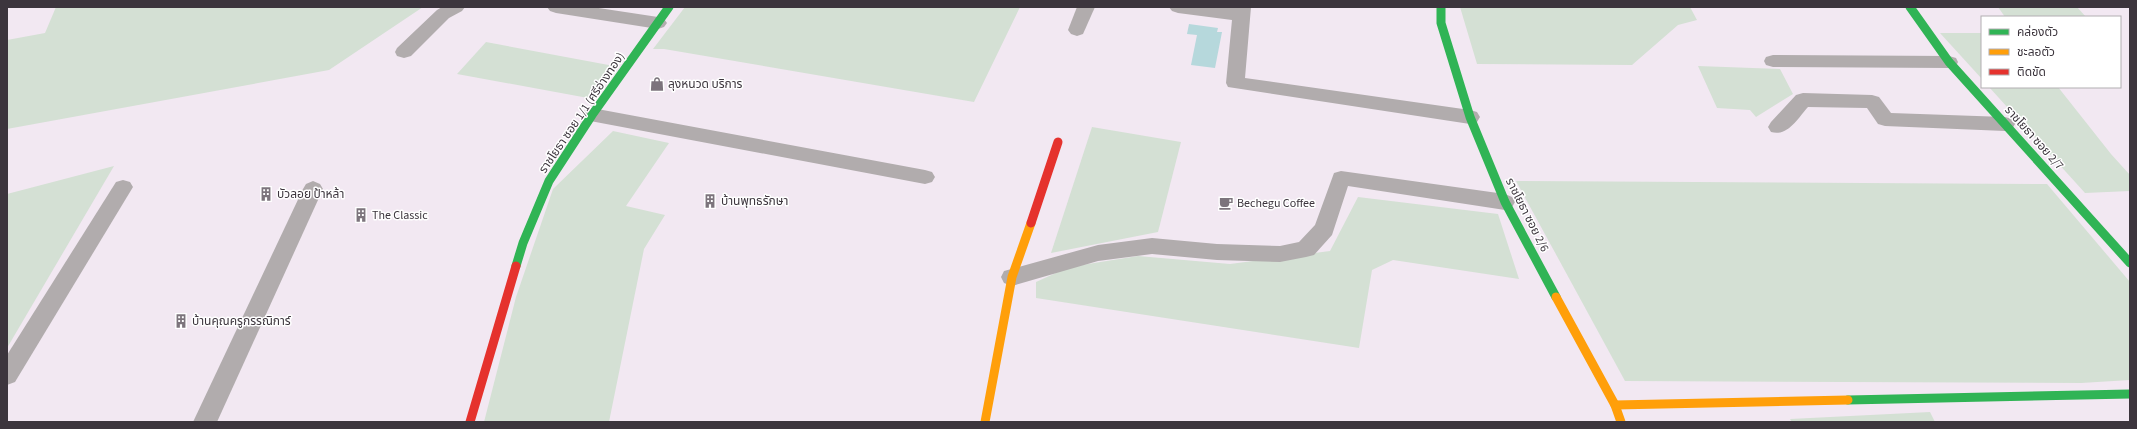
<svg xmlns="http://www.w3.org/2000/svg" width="2137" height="429" font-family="'Source Sans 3','Noto Sans Thai',sans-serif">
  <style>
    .green { fill: #d4e0d4 }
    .water { fill: #b6d8dc }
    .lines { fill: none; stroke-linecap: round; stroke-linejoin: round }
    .lane { fill: #b1acad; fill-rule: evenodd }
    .fast { stroke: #30b455; stroke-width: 9 }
    .slow { stroke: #ff9f0a; stroke-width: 9 }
    .jam { stroke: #e5322d; stroke-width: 9 }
    .labels { text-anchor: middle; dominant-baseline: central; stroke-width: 3; stroke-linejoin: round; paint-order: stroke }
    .poi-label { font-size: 12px; fill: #3c353d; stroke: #fff; text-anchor: start }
    .street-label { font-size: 12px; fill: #3c353d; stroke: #fff }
  </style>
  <rect width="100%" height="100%" fill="#f2e8f2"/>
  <g class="green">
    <polygon points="56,7 423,7 329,70 7,129 7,40 45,33"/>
    <polygon points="685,7 1020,7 974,102 664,49 653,49"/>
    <polygon points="1460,7 1690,7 1697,20 1678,25 1632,65 1477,64"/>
    <polygon points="1998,7 2077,7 2086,17 2005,17"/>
    <polygon points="1940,33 1982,33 1982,79"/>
    <polygon points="486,42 614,66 588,98 457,74"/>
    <polygon points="1698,66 1780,69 1793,94 1756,117 1750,110 1717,108"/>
    <polygon points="1989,87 2058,87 2111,154 2130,175 2130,191 2085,193"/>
    <polygon points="1092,127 1181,142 1158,232 1051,253"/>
    <polygon points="613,131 669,143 626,206 665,215 644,249 609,422 484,422 516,297 553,189"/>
    <polygon points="114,166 7,348 7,194"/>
    <polygon points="1516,181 2047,184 2130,282 2130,380 2081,383 1625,381"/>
    <polygon points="1358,197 1498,214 1519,279 1393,260 1372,270 1359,348 1036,298 1036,282 1069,267 1138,256 1230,264 1330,251"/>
    <polygon points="1930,412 1935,422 1792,422 1790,419"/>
  </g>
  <polygon class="water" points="1189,24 1218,28 1217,32 1222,32 1215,68 1191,65 1197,35 1187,34"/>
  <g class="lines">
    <g class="lane">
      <polygon points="442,7 465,7 462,11 449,18 411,56 404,58 397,56 395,52 397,48 437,10"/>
      <polygon points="547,7 592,7 658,17 664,19 667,23 664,27 658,29 556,13 550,11"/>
      <polygon points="1077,7 1095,7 1083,34 1077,36 1071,34 1068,30"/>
      <polygon points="1169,7 1251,7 1245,78 1470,110 1477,112 1480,117 1477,122 1470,124 1228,87 1226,83 1232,20 1178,13 1172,11"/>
      <polygon points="1773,55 1949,56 1956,58 1958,62 1956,66 1949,68 1773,67 1766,65 1764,61 1766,57"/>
      <path d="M 1803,93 L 1872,95 L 1879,97 L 1891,113 L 2005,117 L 2012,119 L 2015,124 L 2012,129 L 2005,131 L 1885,126 L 1878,124 L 1867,108 L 1808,107 C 1798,118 1788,137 1771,132 L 1768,127 L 1771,122 L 1796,95 Z"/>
      <polygon points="592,108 925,170 932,172 935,177 932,182 925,184 585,120 582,115 585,110"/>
      <polygon points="1341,171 1505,194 1512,197 1515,202 1512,207 1505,210 1348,186 1332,235 1314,255 1306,257 1280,262 1217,260 1152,254 1098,261 1012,286 1004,283 1001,277 1004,271 1098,245 1152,238 1217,244 1280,246 1299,242 1315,225 1334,173"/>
      <polygon points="123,180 130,182 133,187 15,382 7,385 7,355 116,182"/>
      <polygon points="313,181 320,184 323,189 217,422 193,422 303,189 306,184"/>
    </g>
    <g class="fast">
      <polyline points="1441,7 1441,23 1470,117 1505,202 1556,297"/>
      <polyline points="1910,7 1949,62 2130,263"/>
      <polyline points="516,266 523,243 549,181 592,115 669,7"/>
      <polyline points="1848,400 2130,394"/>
    </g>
    <g class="slow">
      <polyline points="1556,297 1615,405 1621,422"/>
      <polyline points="1615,405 1848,400"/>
      <polyline points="985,422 1012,277 1031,223"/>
    </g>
    <g class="jam">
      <polyline points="1031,223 1058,142"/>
      <polyline points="470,422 516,266"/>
    </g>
  </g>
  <defs>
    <symbol id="shop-bare" viewBox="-9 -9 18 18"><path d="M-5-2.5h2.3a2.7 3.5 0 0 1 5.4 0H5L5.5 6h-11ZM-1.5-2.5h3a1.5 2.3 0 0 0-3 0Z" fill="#7c747c" stroke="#fff" stroke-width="2.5" paint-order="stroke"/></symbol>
    <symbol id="building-bare" viewBox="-9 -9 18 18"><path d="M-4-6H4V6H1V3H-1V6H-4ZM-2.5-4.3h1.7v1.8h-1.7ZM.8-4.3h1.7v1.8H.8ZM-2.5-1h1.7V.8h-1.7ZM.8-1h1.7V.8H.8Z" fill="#7c747c" stroke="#fff" stroke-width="2.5" paint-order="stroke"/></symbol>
    <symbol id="cafe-bare" viewBox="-9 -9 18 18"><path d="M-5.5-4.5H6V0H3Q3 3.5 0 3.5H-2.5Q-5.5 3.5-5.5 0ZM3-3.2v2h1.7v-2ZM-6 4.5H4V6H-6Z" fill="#7c747c" stroke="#fff" stroke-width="2.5" paint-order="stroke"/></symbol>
  </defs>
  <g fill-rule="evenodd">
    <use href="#shop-bare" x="647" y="74" width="20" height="20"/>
    <use href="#building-bare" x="256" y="184" width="20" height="20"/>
    <use href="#building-bare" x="700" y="191" width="20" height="20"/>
    <use href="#cafe-bare" x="1216" y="193" width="20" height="20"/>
    <use href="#building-bare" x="351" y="205" width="20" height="20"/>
    <use href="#building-bare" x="171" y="311" width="20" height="20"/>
  </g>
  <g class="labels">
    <g class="poi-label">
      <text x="668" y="84">ลุงหนวด บริการ</text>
      <text x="277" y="194">บัวลอย ป้าหล้า</text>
      <text x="721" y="201">บ้านพุทธรักษา</text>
      <text x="1237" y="203">Bechegu Coffee</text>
      <text x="372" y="215">The Classic</text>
      <text x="192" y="321">บ้านคุณครูกรรณิการ์</text>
    </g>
    <g class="street-label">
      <text transform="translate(582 113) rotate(-56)">ราชโยธา ซอย 1/1 (ศรีอ่างทอง)</text>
      <text transform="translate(2034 138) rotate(48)">ราชโยธา ซอย 2/7</text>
      <text transform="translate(1527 215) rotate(63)">ราชโยธา ซอย 2/6</text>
    </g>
  </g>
  <rect width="2137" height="429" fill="none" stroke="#3c353d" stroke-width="16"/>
  <rect x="1981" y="16" width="140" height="72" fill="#ffffff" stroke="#b1aeb1"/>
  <rect x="1989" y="29" width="20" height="6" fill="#30b455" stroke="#b1aeb1"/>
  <text x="2017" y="36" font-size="12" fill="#3c353d">คล่องตัว</text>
  <rect x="1989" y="49" width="20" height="6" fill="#ff9f0a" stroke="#b1aeb1"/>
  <text x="2017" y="56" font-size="12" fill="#3c353d">ชะลอตัว</text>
  <rect x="1989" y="69" width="20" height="6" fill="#e5322d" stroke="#b1aeb1"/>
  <text x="2017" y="76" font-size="12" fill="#3c353d">ติดขัด</text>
</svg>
